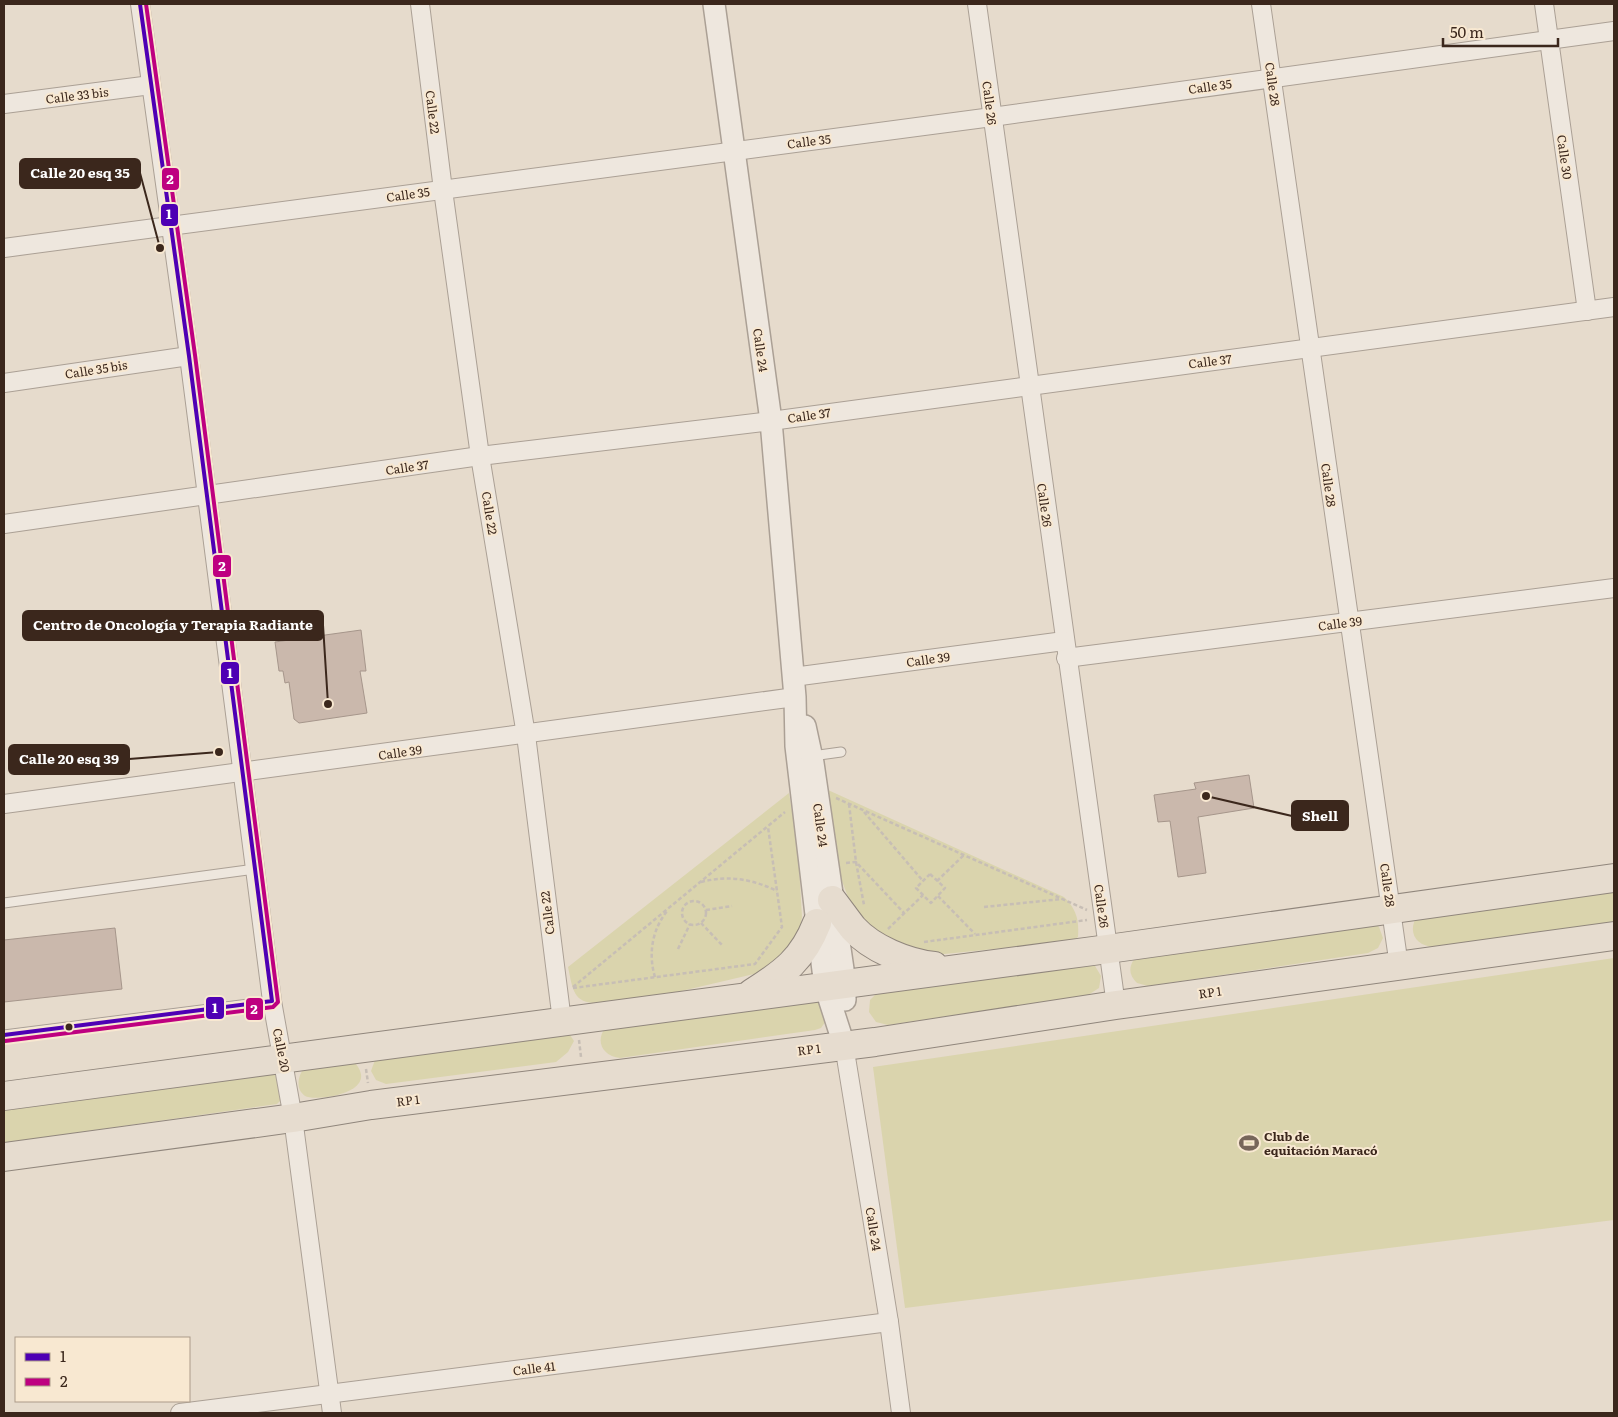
<svg xmlns="http://www.w3.org/2000/svg" width="1618" height="1417" font-family="Literata,serif">
  <style>
    .green { fill: #dad4ad }
    .building { fill: #cab8ac; stroke: #a6968b }
    .lines { fill: none; stroke-linecap: round; stroke-linejoin: round }
    .service-casing { stroke: #aba095; stroke-width: 11 }
    .minor-casing { stroke: #aba095; stroke-width: 20 }
    .tertiary-casing { stroke: #aba095; stroke-width: 24 }
    .primary-casing { stroke: #90867c; stroke-width: 30 }
    .path { stroke: #c7beb5; stroke-width: 2.5; stroke-dasharray: 4 2.5; stroke-linecap: butt }
    .service { stroke: #eee7de; stroke-width: 9 }
    .minor { stroke: #eee7de; stroke-width: 18 }
    .tertiary { stroke: #eee7de; stroke-width: 21 }
    .primary { stroke: #e6dccf; stroke-width: 28 }
    .bus-1-casing { stroke: #f8e8d1; stroke-width: 8 }
    .bus-2-casing { stroke: #f8e8d1; stroke-width: 8 }
    .bus-1 { stroke: #4e00b4; stroke-width: 4 }
    .bus-2 { stroke: #be0080; stroke-width: 4 }
    .bus-dot { fill: #3b271c; stroke: #f8e8d1; stroke-width: 2 }
    .labels { text-anchor: middle; dominant-baseline: central; stroke-width: 4; stroke-linejoin: round; paint-order: stroke }
    .street-label { font-size: 12px; fill: #3b271c; stroke: #f8e8d1 }
    .poi-label { font-size: 12px; font-weight: bold; fill: #3b271c; stroke: #f8e8d1; text-anchor: start }
    .leader { fill: none; stroke: #3b271c; stroke-width: 2 }
    .callout-dot { fill: #3b271c; stroke: #f8e8d1; stroke-width: 2 }
    .callout { fill: #3b271c; stroke: #3b271c; stroke-width: 2 }
    .callout-label { font-size: 14px; text-anchor: middle; font-weight: bold; fill: #fff }
    .line-badge { stroke: #f8e8d1; stroke-width: 2 }
    .badge-label { font-size: 14px; text-anchor: middle; font-weight: bold; fill: #fff }
  </style>
  <rect width="100%" height="100%" fill="#e6dbcc"/>
  <g class="green">
    <path d="M 828,790 L 1064,897 C 1077,910 1079,920 1078,937 L 1072,941 L 925,956 L 868,927 L 851,905 L 842,881 L 834,850 Z"/>
    <path d="M 789,793 L 798,849 L 802,917 L 800,929 L 789,951 L 764,971 L 754,974 L 673,993 L 593,1003 C 572,1002 572,984 568,967 Z"/>
    <path d="M 1614,885 L 1614,922 L 1434,947 C 1416,946 1407,932 1417,916 Z"/>
    <path d="M 1375,923 L 1379,927 L 1383,938 L 1378,948 L 1368,953 L 1148,986 L 1137,983 C 1129,975 1128,967 1135,958 Z"/>
    <polygon points="1614,958 1614,1220 905,1308 873,1067"/>
    <polygon points="1089,964 1095,966 1101,976 1099,988 1088,995 888,1025 876,1022 869,1012 870,1000 879,991"/>
    <path d="M 810,999 L 822,1001 L 828,1018 L 821,1028 L 815,1030 L 620,1058 C 603,1056 595,1042 605,1028 Z"/>
    <polygon points="568,1032 574,1041 568,1052 556,1062 386,1084 376,1080 371,1071 375,1060"/>
    <path d="M 354,1062 C 383,1093 315,1102 305,1096 C 295,1089 298,1076 304,1068 Z"/>
    <polygon points="274,1073 279,1075 281,1100 277,1104 4,1143 4,1108"/>
  </g>
  <g class="building">
    <polygon points="361,630 366,671 360,671 367,713 299,723 294,719 289,682 285,683 283,671 279,671 275,642"/>
    <polygon points="1249,775 1254,808 1198,817 1206,873 1178,877 1170,821 1158,822 1154,795 1196,789 1194,783"/>
    <polygon points="115,928 122,989 4,1002 4,940"/>
  </g>
  <g class="lines">
    <defs>
      <g id="service">
        <polyline points="812,756 841,752"/>
        <polyline points="4,903 255,869"/>
        <polyline points="4,1035 272,1001"/>
      </g>
      <g id="minor">
        <polyline points="140,4 189,356 272,1001 293,1118 332,1413"/>
        <polyline points="420,4 443,190 480,456 526,735 562,1021"/>
        <polyline points="977,4 1116,1005"/>
        <polyline points="1261,4 1399,966"/>
        <polyline points="1544,4 1587,311"/>
        <polyline points="4,104 151,85"/>
        <polyline points="4,248 992,117 1614,31"/>
        <polyline points="4,383 189,356"/>
        <polyline points="4,524 480,456 771,421 1614,307"/>
        <polyline points="1066,658 1614,588"/>
        <polyline points="793,677 1064,641"/>
        <polyline points="4,804 795,697"/>
        <polyline points="844,1045 889,1322 901,1413"/>
        <polyline points="180,1413 889,1322"/>
      </g>
      <g id="tertiary">
        <polyline points="714,4 771,421 795,697 796,746 817,923 825,986 844,1045"/>
        <polyline points="805,726 813,763 845,983 845,1000"/>
      </g>
      <g id="primary">
        <path d="M 832,900 C 839,909 846,919 853,928 C 872,949 907,963 934,966"/>
        <path d="M 752,993 C 784,973 803,959 817,923"/>
        <polyline points="4,1096 1108,949 1614,878"/>
        <polyline points="4,1157 293,1118 371,1105 875,1042 1116,1005 1614,936"/>
      </g>
    </defs>
    <use href="#service" class="service-casing"/>
    <use href="#minor" class="minor-casing"/>
    <use href="#tertiary" class="tertiary-casing"/>
    <use href="#primary" class="primary-casing"/>
    <g class="path">
      <polyline points="836,798 1087,910"/>
      <polyline points="849,804 856,862 864,905"/>
      <polyline points="864,812 923,881"/>
      <polyline points="846,863 856,862 904,913"/>
      <polygon points="930,874 945,888 931,903 916,888"/>
      <polyline points="937,881 964,855"/>
      <path d="M 701,882 C 729,875 752,879 777,891"/>
      <polyline points="938,896 975,934"/>
      <circle cx="694" cy="913" r="12"/>
      <polyline points="984,907 1062,899"/>
      <polyline points="706,910 732,906"/>
      <polyline points="701,923 722,945"/>
      <polyline points="888,929 923,895"/>
      <polyline points="924,942 1087,920"/>
      <polyline points="678,949 690,924"/>
      <path d="M 655,977 C 648,954 652,929 668,910"/>
      <polyline points="573,987 785,812"/>
      <polyline points="573,988 755,964 782,927 768,827"/>
      <polyline points="579,1040 581,1057"/>
      <polyline points="366,1069 368,1083"/>
    </g>
    <use href="#service" class="service"/>
    <use href="#minor" class="minor"/>
    <use href="#tertiary" class="tertiary"/>
    <use href="#primary" class="primary"/>
    <defs>
      <polyline id="bus-1" points="4,1035 272,1001 189,356 140,4"/>
      <polyline id="bus-2" points="5,1041 273,1007 278,1002 195,355 146,4"/>
    </defs>
    <use href="#bus-1" class="bus-1-casing"/>
    <use href="#bus-2" class="bus-2-casing"/>
    <use href="#bus-1" class="bus-1"/>
    <use href="#bus-2" class="bus-2"/>
  </g>
  <defs>
    <symbol id="stadium-bare" viewBox="-9 -9 18 18"><path d="M0-5a6.5 5 0 1 0 0 10a6.5 5 0 1 0 0-10ZM-3.5-1.8h7v3.6h-7Z" fill="#77665a" stroke="#f8e8d1" stroke-width="2.5" paint-order="stroke"/></symbol>
  </defs>
  <g fill-rule="evenodd">
    <use href="#stadium-bare" x="1235" y="1129" width="28" height="28"/>
  </g>
  <circle class="bus-dot" cx="69" cy="1027" r="4.5"/>
  <g class="labels">
    <g class="street-label">
      <text transform="translate(1273 84) rotate(82)">Calle 28</text>
      <text transform="translate(1210 86) rotate(-8)">Calle 35</text>
      <text transform="translate(77 95) rotate(-7)">Calle 33 bis</text>
      <text transform="translate(990 103) rotate(83)">Calle 26</text>
      <text transform="translate(433 112) rotate(83)">Calle 22</text>
      <text transform="translate(809 141) rotate(-7)">Calle 35</text>
      <text transform="translate(1565 157) rotate(82)">Calle 30</text>
      <text transform="translate(408 194) rotate(-8)">Calle 35</text>
      <text transform="translate(761 350) rotate(82)">Calle 24</text>
      <text transform="translate(1210 361) rotate(-7)">Calle 37</text>
      <text transform="translate(96 369) rotate(-9)">Calle 35 bis</text>
      <text transform="translate(809 415) rotate(-8)">Calle 37</text>
      <text transform="translate(407 467) rotate(-8)">Calle 37</text>
      <text transform="translate(1329 485) rotate(82)">Calle 28</text>
      <text transform="translate(1045 505) rotate(82)">Calle 26</text>
      <text transform="translate(490 513) rotate(81)">Calle 22</text>
      <text transform="translate(1340 623) rotate(-7)">Calle 39</text>
      <text transform="translate(928 659) rotate(-8)">Calle 39</text>
      <text transform="translate(400 752) rotate(-8)">Calle 39</text>
      <text transform="translate(821 825) rotate(82)">Calle 24</text>
      <text transform="translate(1388 885) rotate(82)">Calle 28</text>
      <text transform="translate(1102 906) rotate(82)">Calle 26</text>
      <text transform="translate(547 913) rotate(-97)">Calle 22</text>
      <text transform="translate(1210 992) rotate(-8)">RP 1</text>
      <text transform="translate(809 1049) rotate(-7)">RP 1</text>
      <text transform="translate(282 1050) rotate(79)">Calle 20</text>
      <text transform="translate(408 1100) rotate(-7)">RP 1</text>
      <text transform="translate(874 1229) rotate(81)">Calle 24</text>
      <text transform="translate(534 1368) rotate(-7)">Calle 41</text>
    </g>
    <g class="poi-label">
      <text x="1264" y="1136">Club de<tspan x="1264" dy="14">equitación Maracó</tspan></text>
    </g>
  </g>
  <path class="leader" d="M160 248L140 173M328 704L323 625M219 752L129 759M1206 796L1292 816"/>
  <g class="callout-dot">
    <circle cx="160" cy="248" r="5"/>
    <circle cx="328" cy="704" r="5"/>
    <circle cx="219" cy="752" r="5"/>
    <circle cx="1206" cy="796" r="5"/>
  </g>
  <g class="callout">
    <rect x="20" y="159" width="120" height="29" rx="5"/>
    <rect x="23" y="611" width="300" height="29" rx="5"/>
    <rect x="9" y="745" width="120" height="29" rx="5"/>
    <rect x="1292" y="801" width="56" height="29" rx="5"/>
  </g>
  <g class="callout-label">
    <text x="80" y="178">Calle 20 esq 35</text>
    <text x="173" y="630">Centro de Oncología y Terapia Radiante</text>
    <text x="69" y="764">Calle 20 esq 39</text>
    <text x="1320" y="821">Shell</text>
  </g>
  <g class="line-badge">
    <rect x="161" y="167" width="19" height="24" rx="5" fill="#be0080"/>
    <rect x="160" y="203" width="19" height="24" rx="5" fill="#4e00b4"/>
    <rect x="212" y="554" width="20" height="24" rx="5" fill="#be0080"/>
    <rect x="220" y="661" width="20" height="24" rx="5" fill="#4e00b4"/>
    <rect x="205" y="996" width="20" height="24" rx="5" fill="#4e00b4"/>
    <rect x="245" y="997" width="19" height="24" rx="5" fill="#be0080"/>
  </g>
  <g class="badge-label">
    <text x="170" y="184">2</text>
    <text x="169" y="219">1</text>
    <text x="222" y="571">2</text>
    <text x="230" y="678">1</text>
    <text x="215" y="1013">1</text>
    <text x="254" y="1014">2</text>
  </g>
  <rect width="1618" height="1417" fill="none" stroke="#3b271c" stroke-width="10"/>
  <rect x="15" y="1337" width="175" height="65" fill="#f8e8d1" stroke="#ac9b89"/>
  <rect x="25" y="1353" width="25" height="8" fill="#4e00b4" stroke="#ac9b89"/>
  <text x="60" y="1362" font-size="15" fill="#3b271c">1</text>
  <rect x="25" y="1378" width="25" height="8" fill="#be0080" stroke="#ac9b89"/>
  <text x="60" y="1387" font-size="15" fill="#3b271c">2</text>
  <path d="M1443 38v8h115v-8" fill="none" stroke="#3b271c" stroke-width="2.5"/>
  <text x="1450" y="38" font-size="15" fill="#3b271c" stroke="#f8e8d1" stroke-width="4" paint-order="stroke">50 m</text>
</svg>
